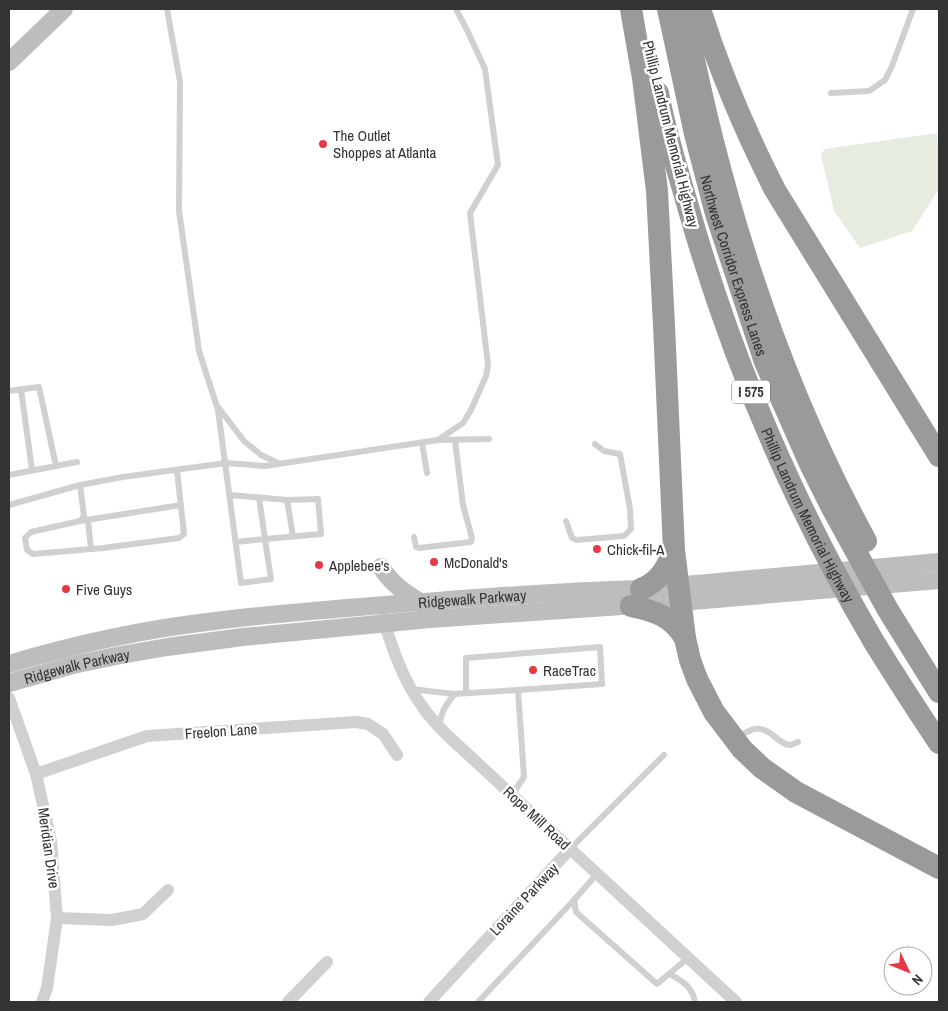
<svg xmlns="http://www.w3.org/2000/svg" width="948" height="1011" font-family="'Archivo Narrow',sans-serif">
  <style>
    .garden { fill: #e6ecdf }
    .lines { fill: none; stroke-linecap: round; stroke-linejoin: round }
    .lane { stroke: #d0d0d0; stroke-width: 6 }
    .street { stroke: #d0d0d0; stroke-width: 12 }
    .secondary { stroke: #bdbdbd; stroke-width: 18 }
    .highway { stroke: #9a9a9a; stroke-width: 22 }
    .poi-dot { fill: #e63946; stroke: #fff; stroke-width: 2 }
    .labels { text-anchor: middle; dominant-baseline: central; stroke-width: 5; stroke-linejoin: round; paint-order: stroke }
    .shield { fill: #fff; stroke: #707070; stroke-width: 1 }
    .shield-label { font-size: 14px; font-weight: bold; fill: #333 }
    .street-label { font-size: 15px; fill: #333; stroke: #fff }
    .poi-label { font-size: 15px; fill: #333; stroke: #fff; text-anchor: start }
  </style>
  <rect width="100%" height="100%" fill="#fff"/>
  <polygon class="garden" points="937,133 939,152 939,189 912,231 860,248 834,211 821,154 825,149"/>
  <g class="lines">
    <g class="lane">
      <polyline points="167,9 180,82 179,211 199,351 218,410 241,583 271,579 265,539 321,534 318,499 287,500 230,495"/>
      <polyline points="831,93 869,91 885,80 892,66 913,9"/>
      <polyline points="21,389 32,470"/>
      <polyline points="9,391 39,387 56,466 9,475"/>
      <polyline points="218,407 244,441 261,455 278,463"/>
      <polyline points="438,440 489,439"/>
      <polyline points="422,443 427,473"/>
      <polyline points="56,466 77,462"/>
      <polyline points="80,485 84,516 80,521 31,532 25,538 27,550 33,554 103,548 179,538 184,534 177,470"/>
      <polyline points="287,500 293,536"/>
      <polyline points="9,505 80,485 123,477 226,463 265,466 438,440 463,423 471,410 486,376 488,365 470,213 498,165 485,69 467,30 456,9"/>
      <polyline points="88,520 91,549"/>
      <polyline points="80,521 181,505"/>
      <polyline points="566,521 572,538 577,540 624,536 631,529 630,509 620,454 604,451 595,444"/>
      <polyline points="414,537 416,547 419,548 471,542 472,538 463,505 455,441"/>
      <polyline points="236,542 265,539 259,498"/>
      <polyline points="411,689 454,694 518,690 524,777 512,795"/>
      <polyline points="466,693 466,658 600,647 602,684 518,690"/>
      <polyline points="438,726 444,709 454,694"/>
      <path d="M 737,737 C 743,734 749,730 755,729 C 772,727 779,746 791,745 C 793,744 796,743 798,742"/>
      <polyline points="570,849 664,755"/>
      <polyline points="597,874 574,900 576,912 657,984 688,958"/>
      <path d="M 670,974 C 683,982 692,986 695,1002"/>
      <polyline points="478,1002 574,900"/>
    </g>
    <g class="street">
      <path d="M 383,618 C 392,648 403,680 422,706 C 429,717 438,726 447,735 L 736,1002"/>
      <polyline points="9,698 36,774 51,841 57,918 47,988 42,1002"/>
      <polyline points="36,774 147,736 356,722 368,724 383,734 397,755"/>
      <polyline points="57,918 112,920 143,914 168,890"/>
      <polyline points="288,1002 327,962"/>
      <polyline points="429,1002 570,849"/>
    </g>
    <g class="secondary">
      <polyline points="9,62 64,9"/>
      <path d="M 381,567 C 391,583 404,592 420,602"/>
      <path id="s1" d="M 9,664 C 76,644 145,629 215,621 C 259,615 303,612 347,608 C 444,600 543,592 641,589 L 939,562"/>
      <path id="s2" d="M 9,683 L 73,665 L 121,655 L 167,647 L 243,637 L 430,619 L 681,602 L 939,580"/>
    </g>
    <g class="highway">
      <polyline points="631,9 643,78 657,191 664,325 674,550 685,638 690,660 697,679 714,712 742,749 762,768 796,792 939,868"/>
      <path id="s3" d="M 668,9 L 695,134 L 716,214 L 765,362 L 811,466 L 832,508 L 888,610 L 939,692"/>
      <path d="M 700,9 C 720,72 745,131 775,190 L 939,456"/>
      <path d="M 685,15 C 720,197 777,378 866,541"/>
      <path id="s4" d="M 658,93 C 665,132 678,171 689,210 C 732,361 794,506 874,642 C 895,676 917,710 939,743"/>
      <path d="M 641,589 C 660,581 666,569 674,550"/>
      <path d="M 631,606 C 655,611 671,616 685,638"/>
    </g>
  </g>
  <g class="poi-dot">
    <circle cx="323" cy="144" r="5"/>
    <circle cx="597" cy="549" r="5"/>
    <circle cx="434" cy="562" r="5"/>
    <circle cx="319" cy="565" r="5"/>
    <circle cx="66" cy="589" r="5"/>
    <circle cx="533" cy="670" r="5"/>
  </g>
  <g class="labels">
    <rect class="shield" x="732" y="380.5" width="38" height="23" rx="4"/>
    <g class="shield-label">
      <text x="751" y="392">I 575</text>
    </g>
    <g class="street-label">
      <text transform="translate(671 134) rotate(76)">Phillip Landrum Memorial Highway</text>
      <text stroke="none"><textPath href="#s3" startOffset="265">Northwest Corridor Express Lanes</textPath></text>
      <text stroke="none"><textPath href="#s4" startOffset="449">Phillip Landrum Memorial Highway</textPath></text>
      <text stroke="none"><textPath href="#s1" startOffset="469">Ridgewalk Parkway</textPath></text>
      <text stroke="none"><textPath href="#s2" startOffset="70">Ridgewalk Parkway</textPath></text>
      <text transform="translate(221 731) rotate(-4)">Freelon Lane</text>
      <text transform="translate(537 818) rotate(43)">Rope Mill Road</text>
      <text transform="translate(49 848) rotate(82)">Meridian Drive</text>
      <text transform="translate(524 899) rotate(-47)">Loraine Parkway</text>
    </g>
    <g class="poi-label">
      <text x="333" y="135">The Outlet<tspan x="333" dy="17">Shoppes at Atlanta</tspan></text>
      <text x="607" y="549">Chick-fil-A</text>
      <text x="444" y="562">McDonald's</text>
      <text x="329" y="565">Applebee's</text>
      <text x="76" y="589">Five Guys</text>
      <text x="543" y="670">RaceTrac</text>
    </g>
  </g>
  <rect width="948" height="1011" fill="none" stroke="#333333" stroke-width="20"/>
  <g transform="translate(908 971) rotate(133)"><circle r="24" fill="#ffffff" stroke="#adadad"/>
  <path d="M0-4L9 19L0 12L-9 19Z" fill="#e63946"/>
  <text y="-8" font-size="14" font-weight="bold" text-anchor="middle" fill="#333333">N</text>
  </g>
</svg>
